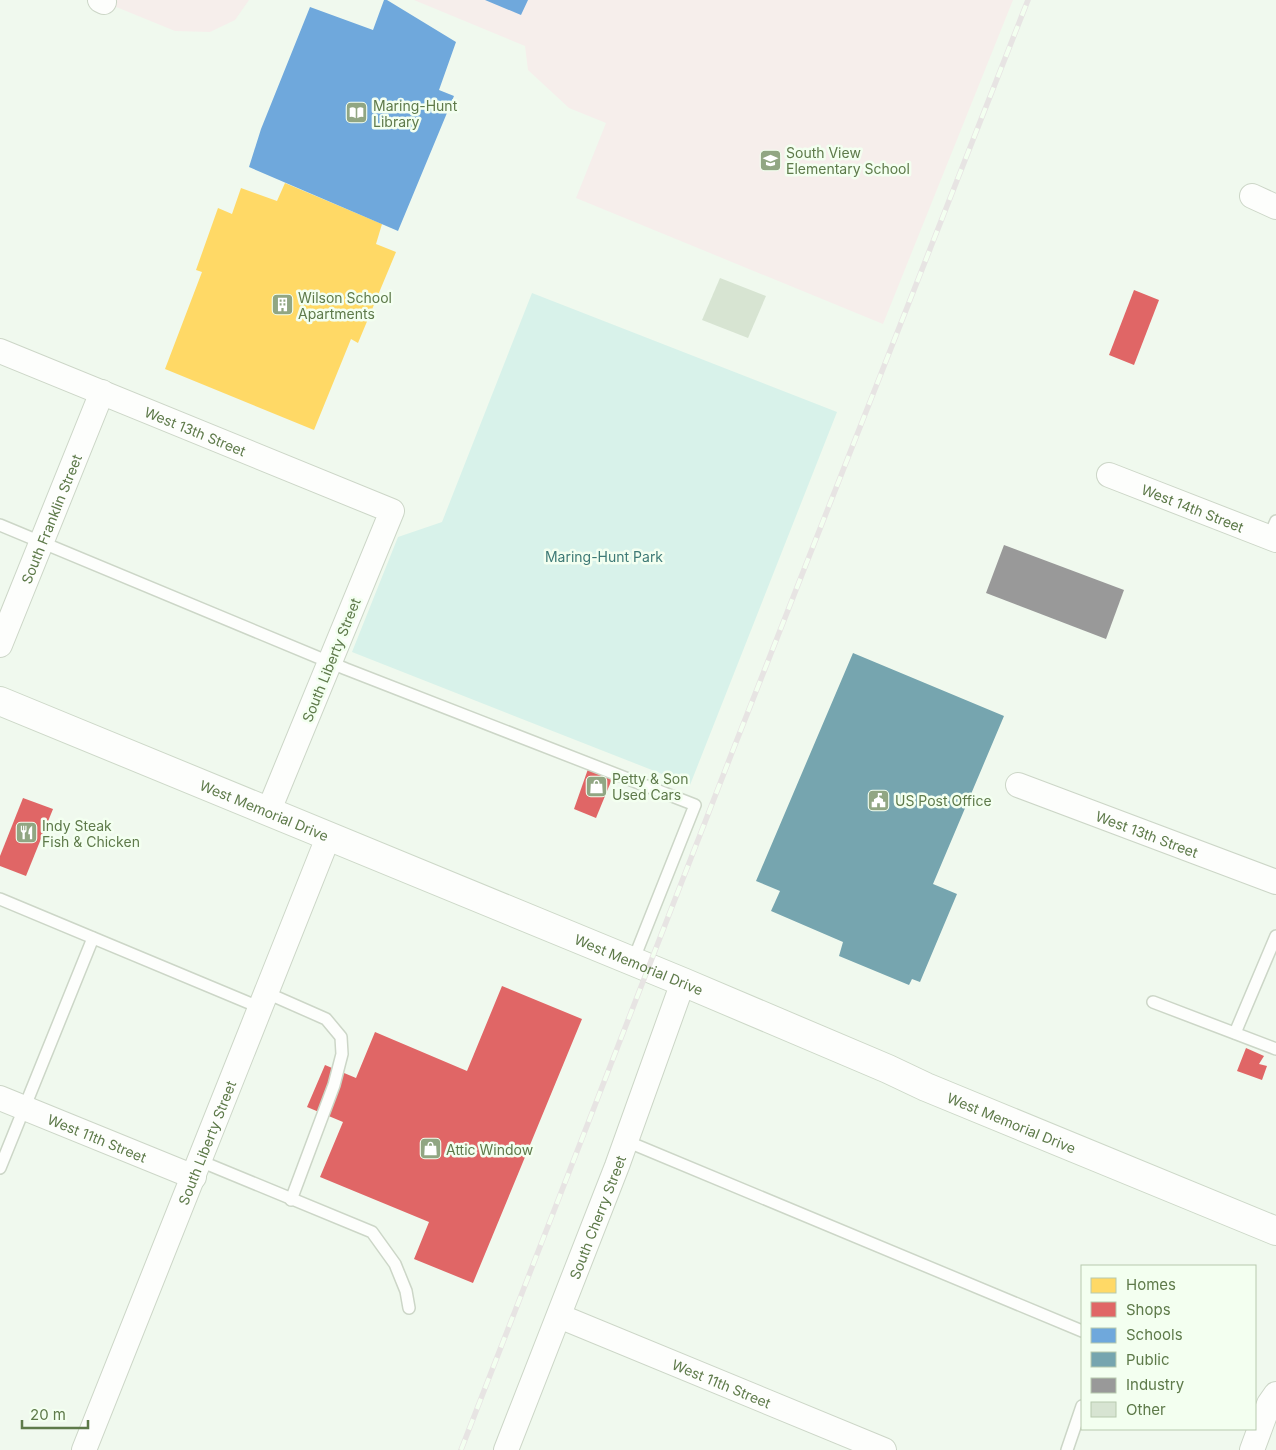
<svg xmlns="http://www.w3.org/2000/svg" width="1276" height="1450" font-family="Inter,sans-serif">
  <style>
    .education { fill: #f6eeeb }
    .green { fill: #d8f2ea }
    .homes { fill: #ffd966 }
    .shops { fill: #e06666 }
    .schools { fill: #6fa8dc }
    .public { fill: #76a5af }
    .industry { fill: #999 }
    .building { fill: #d7e4d2 }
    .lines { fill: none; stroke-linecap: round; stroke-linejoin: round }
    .lane-casing { stroke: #ccd6c7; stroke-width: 14 }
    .street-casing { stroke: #ccd6c7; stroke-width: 26 }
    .secondary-casing { stroke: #cdd8c8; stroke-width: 30 }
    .lane { stroke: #fdfefc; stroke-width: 11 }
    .street { stroke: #fdfefc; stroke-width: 24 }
    .secondary { stroke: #fdfefc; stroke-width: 28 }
    .rail-casing { stroke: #e7e4e3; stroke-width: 5.5 }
    .rail { stroke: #f3fff0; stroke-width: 4; stroke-dasharray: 11; stroke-linecap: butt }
    .labels { text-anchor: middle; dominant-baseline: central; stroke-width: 5; stroke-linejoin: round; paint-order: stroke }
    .poi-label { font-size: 14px; fill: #5e7a4a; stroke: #f3fff0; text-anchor: start }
    .street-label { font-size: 14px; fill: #5e7a4a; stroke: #f3fff0 }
    .park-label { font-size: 14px; fill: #3e7a76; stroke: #f3fff0 }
  </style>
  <rect width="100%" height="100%" fill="#f0f9ee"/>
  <g class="education">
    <polygon points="105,0 249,0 235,20 210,32 175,31 104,2"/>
    <polygon points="414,0 1013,0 883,324 576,198 606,123 569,108 528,70 525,46"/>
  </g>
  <polygon class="green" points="532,293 837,412 690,785 352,652 398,537 442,522"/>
  <polygon class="homes" points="285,183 382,224 376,244 396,252 358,343 351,339 314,430 165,369 202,272 196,270 218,208 232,214 241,188 277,201"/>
  <g class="shops">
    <polygon points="1134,290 1159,300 1134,365 1109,355"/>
    <polygon points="588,769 612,779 596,818 574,809"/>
    <polygon points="23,798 53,809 26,876 0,866 0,856"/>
    <polygon points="502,986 582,1019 473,1283 414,1259 429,1222 320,1177 343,1122 307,1107 325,1065 356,1078 375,1032 467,1071"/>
    <polygon points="1246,1048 1264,1056 1259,1064 1267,1066 1262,1080 1237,1071"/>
  </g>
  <g class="schools">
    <polygon points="384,0 387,0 456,42 439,90 454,96 398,231 249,167 261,129 310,7 373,30"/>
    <polygon points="485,0 528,0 521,15"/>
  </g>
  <polygon class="public" points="853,653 1004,716 933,884 957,894 920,982 912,979 909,985 839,956 843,942 771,911 780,891 756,881"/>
  <polygon class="industry" points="1004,545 1124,590 1106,639 986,593"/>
  <polygon class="building" points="720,278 766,296 748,338 702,320"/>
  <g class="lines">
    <defs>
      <g id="lane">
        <polyline points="0,525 346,669 695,805 633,961"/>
        <polyline points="1269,537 1276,521"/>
        <polyline points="0,899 261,1008"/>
        <polyline points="267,993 326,1019 341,1037 342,1054 334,1085 291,1200"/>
        <polyline points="1153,1002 1276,1049"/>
        <polyline points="1235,1033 1276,936"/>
        <polyline points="626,1141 1082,1331"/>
        <polyline points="200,1161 372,1232 395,1264 406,1291 409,1308"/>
        <polyline points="0,1168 93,938"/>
        <polyline points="1067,1450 1082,1406"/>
      </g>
      <g id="street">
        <polyline points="100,0 104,2"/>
        <polyline points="1252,196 1276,207"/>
        <path id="s1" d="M 0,351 L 392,511 L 269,810"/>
        <path id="s2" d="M 1109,475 L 1276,540"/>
        <path id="s3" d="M 0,645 L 102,392"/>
        <path id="s4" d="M 1018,785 L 1276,882"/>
        <path id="s5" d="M 0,1098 L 194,1177"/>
        <path id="s6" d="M 559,1316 L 884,1450"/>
        <path id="s7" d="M 84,1450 L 329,835"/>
        <path id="s8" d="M 506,1450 L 617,1166 L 683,982"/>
        <polyline points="1252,1450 1269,1404 1276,1394"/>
      </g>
      <g id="secondary">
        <path id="s9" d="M 0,701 L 683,982 L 888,1069 L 926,1087 L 1276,1231"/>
      </g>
    </defs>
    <use href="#lane" class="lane-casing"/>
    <use href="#street" class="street-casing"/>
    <use href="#secondary" class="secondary-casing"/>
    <use href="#lane" class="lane"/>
    <use href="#street" class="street"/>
    <use href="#secondary" class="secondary"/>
    <defs>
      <polyline id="rail" points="461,1450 733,750 1028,0"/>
    </defs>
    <use href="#rail" class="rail-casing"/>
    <use href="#rail" class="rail"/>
  </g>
  <defs>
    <symbol id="library-square" viewBox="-11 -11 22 22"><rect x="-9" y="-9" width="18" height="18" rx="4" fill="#91a683" stroke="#f3fff0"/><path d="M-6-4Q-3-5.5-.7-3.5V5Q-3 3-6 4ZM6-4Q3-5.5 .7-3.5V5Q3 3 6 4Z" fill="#fff"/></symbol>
    <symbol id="school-square" viewBox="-11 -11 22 22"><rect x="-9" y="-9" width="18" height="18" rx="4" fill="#91a683" stroke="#f3fff0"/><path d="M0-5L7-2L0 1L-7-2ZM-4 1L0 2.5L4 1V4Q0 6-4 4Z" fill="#fff"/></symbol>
    <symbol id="building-square" viewBox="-11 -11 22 22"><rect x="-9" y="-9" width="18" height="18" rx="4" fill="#91a683" stroke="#f3fff0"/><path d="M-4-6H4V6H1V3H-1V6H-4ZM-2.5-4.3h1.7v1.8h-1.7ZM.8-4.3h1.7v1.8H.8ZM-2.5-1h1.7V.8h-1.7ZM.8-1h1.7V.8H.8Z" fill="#fff"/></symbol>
    <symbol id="shop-square" viewBox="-11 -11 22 22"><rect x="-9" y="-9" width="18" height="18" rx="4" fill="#91a683" stroke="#f3fff0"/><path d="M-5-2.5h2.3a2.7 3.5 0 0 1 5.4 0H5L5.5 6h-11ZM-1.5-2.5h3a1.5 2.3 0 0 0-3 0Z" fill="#fff"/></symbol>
    <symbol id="civic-square" viewBox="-11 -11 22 22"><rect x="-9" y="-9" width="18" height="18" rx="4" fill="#91a683" stroke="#f3fff0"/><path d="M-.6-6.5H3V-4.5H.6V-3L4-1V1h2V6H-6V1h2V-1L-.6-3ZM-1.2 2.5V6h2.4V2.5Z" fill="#fff"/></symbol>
    <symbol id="restaurant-square" viewBox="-11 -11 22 22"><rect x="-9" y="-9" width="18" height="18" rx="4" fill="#91a683" stroke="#f3fff0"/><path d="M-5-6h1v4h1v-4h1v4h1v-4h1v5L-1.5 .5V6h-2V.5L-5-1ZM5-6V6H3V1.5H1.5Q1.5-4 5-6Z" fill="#fff"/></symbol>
  </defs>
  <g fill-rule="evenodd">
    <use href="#library-square" x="344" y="100" width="25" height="25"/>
    <use href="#school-square" x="758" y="148" width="25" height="25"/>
    <use href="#building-square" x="270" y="292" width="25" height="25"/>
    <use href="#shop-square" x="584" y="774" width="25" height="25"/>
    <use href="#civic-square" x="866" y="788" width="25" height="25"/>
    <use href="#restaurant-square" x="14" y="820" width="25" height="25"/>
    <use href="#shop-square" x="418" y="1136" width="25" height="25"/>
  </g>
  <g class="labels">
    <g class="poi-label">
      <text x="373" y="105">Maring-Hunt<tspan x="373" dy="16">Library</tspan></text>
      <text x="786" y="152">South View<tspan x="786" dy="16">Elementary School</tspan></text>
      <text x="298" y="297">Wilson School<tspan x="298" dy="16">Apartments</tspan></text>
      <text x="612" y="778">Petty &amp; Son<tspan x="612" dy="16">Used Cars</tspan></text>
      <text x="895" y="800">US Post Office</text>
      <text x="42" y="825">Indy Steak<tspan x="42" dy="16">Fish &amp; Chicken</tspan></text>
      <text x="446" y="1149">Attic Window</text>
    </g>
    <g class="street-label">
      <text stroke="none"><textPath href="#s1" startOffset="211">West 13th Street</textPath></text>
      <text stroke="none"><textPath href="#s2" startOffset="90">West 14th Street</textPath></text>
      <text stroke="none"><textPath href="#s3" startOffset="136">South Franklin Street</textPath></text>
      <text transform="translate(331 660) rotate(-68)">South Liberty Street</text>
      <text stroke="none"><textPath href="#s9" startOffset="286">West Memorial Drive</textPath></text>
      <text stroke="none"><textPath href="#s4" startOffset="138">West 13th Street</textPath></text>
      <text stroke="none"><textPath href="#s9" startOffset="691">West Memorial Drive</textPath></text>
      <text stroke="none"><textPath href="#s9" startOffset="1096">West Memorial Drive</textPath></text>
      <text stroke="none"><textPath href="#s5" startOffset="105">West 11th Street</textPath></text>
      <text stroke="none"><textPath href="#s7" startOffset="331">South Liberty Street</textPath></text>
      <text stroke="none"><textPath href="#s8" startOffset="250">South Cherry Street</textPath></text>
      <text stroke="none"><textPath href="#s6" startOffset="176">West 11th Street</textPath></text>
    </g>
    <g class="park-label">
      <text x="604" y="556">Maring-Hunt Park</text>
    </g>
  </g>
  <rect x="1081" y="1265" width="175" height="165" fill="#f3fff0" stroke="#b7caae"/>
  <rect x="1091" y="1278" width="25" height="15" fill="#ffd966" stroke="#b7caae"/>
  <text x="1126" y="1290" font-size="15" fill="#5e7a4a">Homes</text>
  <rect x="1091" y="1302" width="25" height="15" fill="#e06666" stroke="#b7caae"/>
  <text x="1126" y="1315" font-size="15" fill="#5e7a4a">Shops</text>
  <rect x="1091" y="1328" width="25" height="15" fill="#6fa8dc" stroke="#b7caae"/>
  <text x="1126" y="1340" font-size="15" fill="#5e7a4a">Schools</text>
  <rect x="1091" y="1352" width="25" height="15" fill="#76a5af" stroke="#b7caae"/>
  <text x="1126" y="1365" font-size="15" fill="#5e7a4a">Public</text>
  <rect x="1091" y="1378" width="25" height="15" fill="#999999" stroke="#b7caae"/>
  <text x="1126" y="1390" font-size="15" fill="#5e7a4a">Industry</text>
  <rect x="1091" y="1402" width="25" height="15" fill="#d7e4d2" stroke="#b7caae"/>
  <text x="1126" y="1415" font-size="15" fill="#5e7a4a">Other</text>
  <path d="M22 1420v8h66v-8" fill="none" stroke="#5e7a4a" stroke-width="2.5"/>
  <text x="30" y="1420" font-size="15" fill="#5e7a4a" stroke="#f3fff0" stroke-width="4" paint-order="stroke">20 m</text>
</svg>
